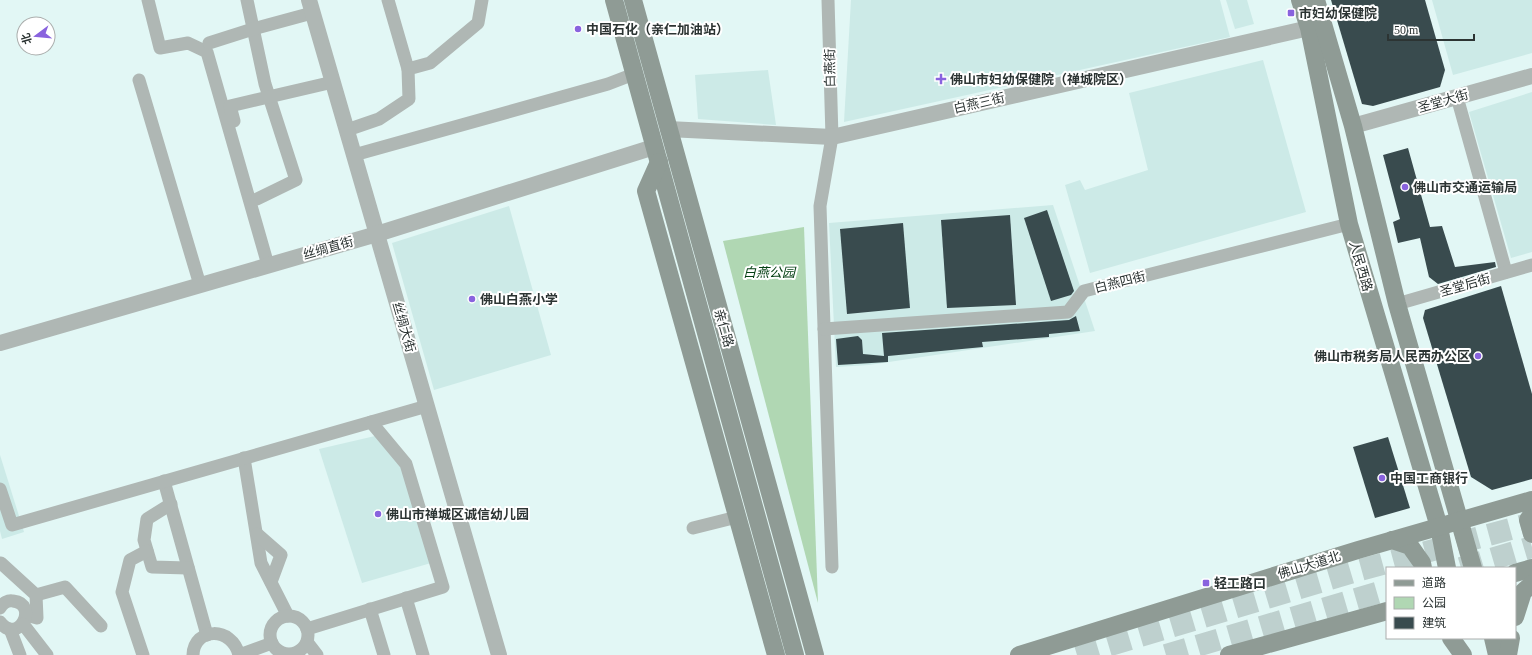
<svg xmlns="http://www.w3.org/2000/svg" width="1532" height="655" font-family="'Times New Roman','Noto Sans SC',serif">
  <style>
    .built { fill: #cceae7 }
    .green { fill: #b0d7b3 }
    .building { fill: #394b4e }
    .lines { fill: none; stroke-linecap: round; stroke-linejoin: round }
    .trunk-tunnel { stroke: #bed0ce; stroke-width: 22; stroke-dasharray: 22 11; stroke-linecap: butt }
    .minor { stroke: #afb7b4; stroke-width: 13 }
    .tertiary { stroke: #afb7b4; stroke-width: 16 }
    .secondary { stroke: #8f9b95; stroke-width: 18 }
    .poi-dot { fill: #8963de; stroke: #fff; stroke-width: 1.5 }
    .labels { text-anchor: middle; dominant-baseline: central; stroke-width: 4; stroke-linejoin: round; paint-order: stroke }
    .poi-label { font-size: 13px; font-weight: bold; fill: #2c3433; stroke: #fff; text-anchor: start }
    .street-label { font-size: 13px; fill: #2c3433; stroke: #fff }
    .park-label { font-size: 13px; font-style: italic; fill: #054014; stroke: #fff }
  </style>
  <rect width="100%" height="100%" fill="#e2f7f5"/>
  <g class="built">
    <polygon points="851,0 1220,0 1230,37 844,122"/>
    <polygon points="1226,0 1247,0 1254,24 1235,29"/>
    <polygon points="1432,0 1532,0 1532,53 1453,75"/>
    <polygon points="1263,60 1306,212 1090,273 1065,185 1080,180 1085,190 1148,170 1129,93"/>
    <polygon points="768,70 776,125 698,119 695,75"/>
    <polygon points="1532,92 1532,252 1511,258 1469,112"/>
    <polygon points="1053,205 1095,331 869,365 836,367 829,223"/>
    <polygon points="509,206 551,355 434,390 392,243"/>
    <polygon points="375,436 403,465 431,563 362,583 319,449"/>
    <polygon points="0,455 24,532 2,539 0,531"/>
  </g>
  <polygon class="green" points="804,227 818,603 723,241"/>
  <g class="building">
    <polygon points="1331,0 1425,0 1445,70 1440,87 1373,106 1362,104"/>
    <polygon points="1408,148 1430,227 1442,226 1455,267 1495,262 1496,267 1438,284 1429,277 1420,238 1398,243 1393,222 1400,219 1383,155"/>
    <polygon points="1047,210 1074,291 1071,295 1051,301 1024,218"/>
    <polygon points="1010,215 1016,305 947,308 941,220"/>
    <polygon points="903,223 910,308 847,314 840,229"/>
    <polygon points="1501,286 1532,394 1532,479 1492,490 1471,477 1423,318 1425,310"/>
    <polygon points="1076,316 1080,331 1049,334 1049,337 982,342 983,347 888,356 888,362 838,365 836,339 858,336 862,340 863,354 884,356 882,333 1069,320"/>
    <polygon points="1388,437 1410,508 1375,518 1353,447"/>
  </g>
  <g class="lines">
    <g class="trunk-tunnel">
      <polyline points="1461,568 1532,547"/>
      <polyline points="1077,655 1353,572 1532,523"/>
      <polyline points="1166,655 1387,590"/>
    </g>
    <g class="minor">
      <polyline points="148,0 160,48 188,43 207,52 268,265"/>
      <polyline points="247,0 265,84 296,180 257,199"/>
      <polyline points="388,0 408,69"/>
      <polyline points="828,0 832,137 820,206 832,567"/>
      <polyline points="209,43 253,29 312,13"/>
      <polyline points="139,80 200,285"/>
      <polyline points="1457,97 1506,272"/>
      <polyline points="234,121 230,106 333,82"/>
      <polyline points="347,130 379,119 409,99 408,69 430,63 478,23 482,0"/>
      <polyline points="354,155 608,84 634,74"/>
      <polyline points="1397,304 1532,265"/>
      <polyline points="824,329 1068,312 1084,291 1349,224"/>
      <polyline points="244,458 261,563 288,616"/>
      <polyline points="164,481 207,635"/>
      <polyline points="0,489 12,525 427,406"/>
      <polyline points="171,504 147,519 144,540 152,567 188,568"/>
      <polyline points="693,528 737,517"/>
      <polyline points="257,534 281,555 271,582"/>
      <polyline points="1,563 36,595 37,618 26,615"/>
      <polyline points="36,595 65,587 101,626"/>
      <polyline points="406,598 423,655"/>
      <path d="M 0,608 C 3,603 8,600 13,601 C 40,604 18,646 0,622"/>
      <polyline points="370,609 384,655"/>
      <circle cx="289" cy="635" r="19"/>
      <polyline points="23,624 47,655"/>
      <polyline points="10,629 20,655"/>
      <polyline points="307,629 443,587 406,464 371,422"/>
      <polyline points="307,642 317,655"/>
      <polyline points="143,655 122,592 130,560 147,551"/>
      <path d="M 193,655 C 194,627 232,626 239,655"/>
      <polyline points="239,655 272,643"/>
    </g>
    <g class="tertiary">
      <polyline points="309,0 499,655"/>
      <polyline points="1353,126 1532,76"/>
      <polyline points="668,129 832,137 1309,28"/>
      <polyline points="0,343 377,234 654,147"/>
    </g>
    <g class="secondary">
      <polyline points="614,0 795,655"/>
      <polyline points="633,0 815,655"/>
      <polyline points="1300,0 1309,28 1349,224 1439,527 1447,568"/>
      <polyline points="1316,0 1353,126 1397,304 1473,568"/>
      <polyline points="659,162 646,191 776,655"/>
      <polyline points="1532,514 1528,520 1532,534"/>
      <polyline points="1392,540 1410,546 1422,563 1423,568"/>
      <polyline points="1515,573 1532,568"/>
      <polyline points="1515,617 1523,592 1532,584"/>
      <polyline points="1451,638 1463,655"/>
      <polyline points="1493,638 1497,655"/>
      <polyline points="1019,655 1358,550 1532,500"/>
      <polyline points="1229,655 1387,611"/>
      <polyline points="1508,655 1511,638"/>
    </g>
  </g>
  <g class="poi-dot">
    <rect x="1287" y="9" width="8" height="8" rx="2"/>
    <circle cx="578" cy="29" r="4"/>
    <path d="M939 73h4v4h4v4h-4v4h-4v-4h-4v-4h4z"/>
    <circle cx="1405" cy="187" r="4"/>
    <circle cx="472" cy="299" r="4"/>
    <circle cx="1478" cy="356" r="4"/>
    <circle cx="1382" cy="478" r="4"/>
    <circle cx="378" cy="514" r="4"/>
    <rect x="1202" y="579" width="8" height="8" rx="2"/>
  </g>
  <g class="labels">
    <g class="poi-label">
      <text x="1299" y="13">市妇幼保健院</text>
      <text x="586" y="29">中国石化（亲仁加油站）</text>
      <text x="950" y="79">佛山市妇幼保健院（禅城院区）</text>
      <text x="1413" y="187">佛山市交通运输局</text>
      <text x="480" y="299">佛山白燕小学</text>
      <text x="1470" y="356" text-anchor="end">佛山市税务局人民西办公区</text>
      <text x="1390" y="478">中国工商银行</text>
      <text x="386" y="514">佛山市禅城区诚信幼儿园</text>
      <text x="1214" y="583">轻工路口</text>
    </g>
    <g class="street-label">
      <text transform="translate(830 68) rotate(-91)">白燕街</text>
      <text transform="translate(1443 101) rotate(-16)">圣堂大街</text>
      <text transform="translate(979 103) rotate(-13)">白燕三街</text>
      <text transform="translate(328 248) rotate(-16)">丝绸直街</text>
      <text transform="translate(1361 266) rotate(74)">人民西路</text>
      <text transform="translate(1120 282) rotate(-14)">白燕四街</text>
      <text transform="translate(1465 285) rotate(-16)">圣堂后街</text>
      <text transform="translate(404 327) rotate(74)">丝绸大街</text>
      <text transform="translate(724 328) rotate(74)">亲仁路</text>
      <text transform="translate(1309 565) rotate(-17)">佛山大道北</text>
    </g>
    <g class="park-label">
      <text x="769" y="272">白燕公园</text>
    </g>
  </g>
  <rect x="1386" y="567" width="130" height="72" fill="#ffffff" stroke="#abaead"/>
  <rect x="1394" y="580" width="20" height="6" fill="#8f9b95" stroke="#abaead"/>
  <text x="1422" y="587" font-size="12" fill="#2c3433">道路</text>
  <rect x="1394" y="597" width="20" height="12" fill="#b0d7b3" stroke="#abaead"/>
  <text x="1422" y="607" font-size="12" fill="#2c3433">公园</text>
  <rect x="1394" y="617" width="20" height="12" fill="#394b4e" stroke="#abaead"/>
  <text x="1422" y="627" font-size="12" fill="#2c3433">建筑</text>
  <g transform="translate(36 36) rotate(254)"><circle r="19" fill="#ffffff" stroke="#abaead"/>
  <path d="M0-3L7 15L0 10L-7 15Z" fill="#8963de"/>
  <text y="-6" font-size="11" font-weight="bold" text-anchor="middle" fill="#2c3433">北</text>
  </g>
  <path d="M1388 34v6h86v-6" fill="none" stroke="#2c3433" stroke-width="2"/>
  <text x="1394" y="34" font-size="12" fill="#2c3433" stroke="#ffffff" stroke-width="3" paint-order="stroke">50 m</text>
</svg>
